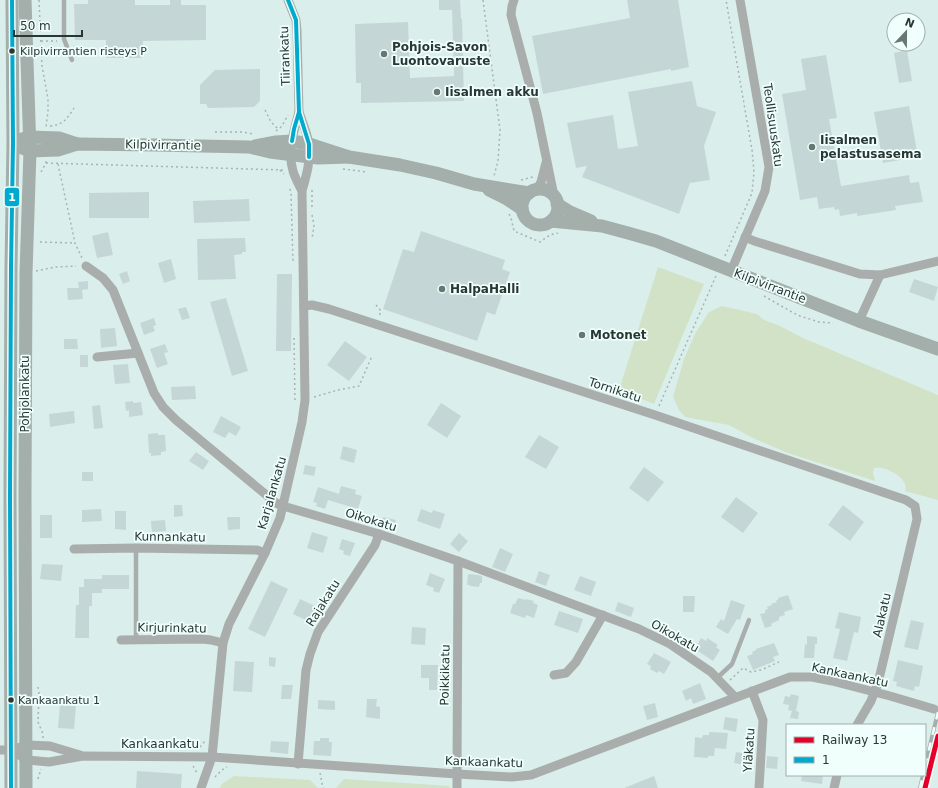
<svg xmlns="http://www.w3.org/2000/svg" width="938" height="788" font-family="'DejaVu Sans',sans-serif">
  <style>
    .green { fill: #d1e2c6 }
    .building { fill: #c5d6d6 }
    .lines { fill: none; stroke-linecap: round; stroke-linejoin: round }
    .path { stroke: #aab3b0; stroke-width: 1.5; stroke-dasharray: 2 3; stroke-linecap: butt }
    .lane { stroke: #a9aeac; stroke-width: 4.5 }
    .street { stroke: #a9aeac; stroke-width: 9 }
    .secondary { stroke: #a4aeaa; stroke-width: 13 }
    .rail-casing { stroke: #a5afac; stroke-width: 4 }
    .rail { stroke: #f0fffc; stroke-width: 2.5; stroke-dasharray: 8; stroke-linecap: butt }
    .bus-1-casing { stroke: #f0fffc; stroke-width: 7 }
    .bus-1 { stroke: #00a9ce; stroke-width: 4 }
    .rail-1-casing { stroke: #f0fffc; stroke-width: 8 }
    .rail-1 { stroke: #e4002b; stroke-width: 5 }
    .bus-dot { fill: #283734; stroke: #f0fffc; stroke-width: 1.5 }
    .poi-dot { fill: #667774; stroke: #f0fffc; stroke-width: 1.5 }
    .labels { text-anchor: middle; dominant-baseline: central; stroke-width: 3.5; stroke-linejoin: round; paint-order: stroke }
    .bus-label { font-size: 11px; fill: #283734; stroke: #f0fffc; text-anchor: start }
    .poi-label { font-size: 12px; font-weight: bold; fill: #283734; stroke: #f0fffc; text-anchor: start }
    .street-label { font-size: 12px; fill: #283734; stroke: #f0fffc }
    .line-badge { stroke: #f0fffc; stroke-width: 1.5 }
    .badge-label { font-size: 11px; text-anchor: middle; font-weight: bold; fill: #fff }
  </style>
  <rect width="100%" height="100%" fill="#daefeb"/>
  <g class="green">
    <polygon points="658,267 704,284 654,404 619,390"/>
    <path d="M 722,306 L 757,314 L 764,320 L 780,326 L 803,338 L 938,395 L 938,500 L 905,491 C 906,488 906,485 904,482 C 900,474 882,465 874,468 L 873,473 L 875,481 L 785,452 L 751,437 L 729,425 L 685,417 L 679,410 L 673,397 L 684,359 L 696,332 L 709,312 Z"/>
    <polygon points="234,776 310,780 318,788 220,788 222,784"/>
    <polygon points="344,779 449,786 450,788 336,788"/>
  </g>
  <g class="building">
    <polygon points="88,0 135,0 135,5 170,5 170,0 181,0 181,5 206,5 206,40 143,41 142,58 106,58 106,40 75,40 74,4 88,4"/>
    <polygon points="439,0 460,0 461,19 462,19 464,101 361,103 361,83 356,83 355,24 408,22 410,78 454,76 452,10 439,10"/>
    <polygon points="627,0 678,0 689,67 671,71 671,69 543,94 532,36 630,18"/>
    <polygon points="907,50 912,81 899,83 894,53"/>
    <polygon points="826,55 837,118 829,119 841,186 909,175 910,183 919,182 923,202 895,206 896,210 857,216 857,213 840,216 839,209 835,210 834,207 819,209 817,197 800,200 782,94 806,90 801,59"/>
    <polygon points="260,69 260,101 254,107 208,108 206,104 200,104 200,85 215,70"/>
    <polygon points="692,81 697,106 716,112 704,146 710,180 690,183 679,214 582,177 587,166 576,168 567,123 613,115 618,149 638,146 628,92"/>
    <polygon points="909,106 918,157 883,163 874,112"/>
    <polygon points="149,192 149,218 89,218 89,193"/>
    <polygon points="249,199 250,221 194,223 193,201"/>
    <polygon points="421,231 505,260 502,269 510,272 495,315 487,312 477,341 383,309 403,249 414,252"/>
    <polygon points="108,232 113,255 97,258 92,236"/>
    <polygon points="245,238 246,252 242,252 242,254 234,255 236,279 198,280 197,239"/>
    <polygon points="171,259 176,279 164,283 158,263"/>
    <polygon points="127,271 130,281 123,284 119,274"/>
    <polygon points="277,274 292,274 291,351 276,351"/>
    <polygon points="914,279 938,287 934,301 909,292"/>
    <polygon points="88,281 88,289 82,290 83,299 68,300 67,288 79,288 78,282"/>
    <polygon points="226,298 248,371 232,376 210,302"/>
    <polygon points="186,307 190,318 182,320 178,309"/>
    <polygon points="154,318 156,325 153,326 155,331 144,335 140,323"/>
    <polygon points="115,328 117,346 101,348 100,329"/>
    <polygon points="64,339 77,339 78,349 64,349"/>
    <polygon points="345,341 367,357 349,381 327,365"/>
    <polygon points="165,344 168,352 164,353 168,364 157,368 150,349"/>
    <rect x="80" y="355" width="8" height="12"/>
    <polygon points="128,364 130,383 115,384 113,365"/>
    <polygon points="195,386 196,399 172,400 171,387"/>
    <polygon points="133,401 133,403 141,402 143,415 129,417 129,410 126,411 125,402"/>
    <polygon points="441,403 461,416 447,438 427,425"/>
    <polygon points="100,405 103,428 94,429 92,406"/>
    <polygon points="74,411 75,423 50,427 49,414"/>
    <polygon points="221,416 241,427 236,436 229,432 225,438 213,432"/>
    <polygon points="158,433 158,435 165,435 166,451 161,452 161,455 151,456 151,453 149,453 148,434"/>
    <polygon points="539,435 559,447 546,469 525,457"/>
    <polygon points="343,446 357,450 354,463 340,459"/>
    <polygon points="196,452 209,461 203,470 189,461"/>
    <polygon points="305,465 316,467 314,476 303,474"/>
    <polygon points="644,467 664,482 648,502 629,488"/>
    <rect x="82" y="472" width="11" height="9"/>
    <polygon points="341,486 356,490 355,494 362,496 358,509 328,500 325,509 316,506 317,503 313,502 318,487 339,494"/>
    <polygon points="736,497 758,513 743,533 721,517"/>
    <polygon points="174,505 182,505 183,516 174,517"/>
    <polygon points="843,505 864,522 850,541 828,525"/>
    <polygon points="101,509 102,521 82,522 82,510"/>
    <polygon points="421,509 432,513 433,510 445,514 440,529 417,521"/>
    <polygon points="115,511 126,511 126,530 115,529"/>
    <rect x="40" y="515" width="12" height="23"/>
    <polygon points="227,517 240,517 240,529 228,530"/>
    <polygon points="383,517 396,520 393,529 380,526"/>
    <polygon points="165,520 166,531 152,532 151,521"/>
    <polygon points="312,532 328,537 323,553 307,548"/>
    <polygon points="459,533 468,541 459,552 450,544"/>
    <polygon points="342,539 355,543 350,556 343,554 344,551 339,549"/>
    <polygon points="500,548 513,554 505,572 492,567"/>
    <polygon points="42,564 63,565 61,581 40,579"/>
    <polygon points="539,571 550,575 546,586 535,582"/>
    <polygon points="430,573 445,579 439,593 433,591 434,588 426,585"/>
    <polygon points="468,574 478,575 482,576 482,583 480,583 479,587 470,586 470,585 467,585"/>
    <polygon points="102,575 129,575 129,589 102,589 102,593 92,593 92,606 89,606 89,638 75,638 76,605 79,605 79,587 84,587 84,579 102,579"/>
    <polygon points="580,576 596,582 591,596 574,590"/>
    <polygon points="271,581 288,589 265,637 248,629"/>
    <polygon points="788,595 793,609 784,612 785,615 779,617 779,620 771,624 772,626 765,628 760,614 765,613 765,610 768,609 767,607 772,605 771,604 777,602 776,600 778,600 778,598"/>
    <polygon points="683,596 695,596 694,612 683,612"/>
    <polygon points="518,598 526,600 526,599 534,601 533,603 538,605 534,618 526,615 525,618 510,613 513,604 515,604"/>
    <polygon points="300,599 319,608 312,623 293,614"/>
    <polygon points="731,600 745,605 740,620 737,619 728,634 716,627 721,619 724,621"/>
    <polygon points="618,602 634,608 631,617 615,611"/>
    <polygon points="559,611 583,619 578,633 554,625"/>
    <polygon points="839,612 861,617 858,633 854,632 847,661 833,658 840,629 835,628"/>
    <polygon points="911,620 924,623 918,650 904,647"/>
    <polygon points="412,627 426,628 425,645 411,644"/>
    <polygon points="807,636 817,637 817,644 815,644 814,658 804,658 805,644 807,645"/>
    <polygon points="701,638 706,641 707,638 718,645 716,647 720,650 713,661 695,649"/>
    <polygon points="774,643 779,655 773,657 775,661 753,670 747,656 753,654 752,652 756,650 756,649"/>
    <polygon points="654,653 671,662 664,674 659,671 657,673 650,669 651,666 647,664"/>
    <polygon points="269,657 276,658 275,667 269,666"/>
    <polygon points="898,660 923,666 919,687 915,686 914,691 896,686 897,682 893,681"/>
    <polygon points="235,661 254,662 252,692 233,691"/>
    <polygon points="421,665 438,665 437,690 429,690 429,678 421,678"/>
    <polygon points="700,683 706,699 693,704 691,698 686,701 682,691"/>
    <polygon points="282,685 293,685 291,699 281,699"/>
    <polygon points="791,694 799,696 796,711 799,712 798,719 790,718 792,711 788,710 789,705 783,704 785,696 790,697"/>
    <polygon points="367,699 377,699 376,706 380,707 380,719 366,717"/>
    <polygon points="318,700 335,701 335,710 318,709"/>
    <polygon points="655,703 658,717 647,720 643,706"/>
    <polygon points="60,705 76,706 74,729 58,728"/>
    <polygon points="725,717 738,719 736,732 723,729"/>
    <polygon points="709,732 728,733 726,749 715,748 714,756 708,756 708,758 694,757 695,737 702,738 703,735 709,735"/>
    <polygon points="320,738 329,738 329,742 332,742 331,756 313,755 314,741 320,741"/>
    <polygon points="271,741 289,742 288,754 270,752"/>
    <polygon points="736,752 754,755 752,766 734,763"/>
    <polygon points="767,756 778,757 777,769 766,768"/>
    <polygon points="137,771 182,774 181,788 136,788"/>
    <polygon points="802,775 823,775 822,784 801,781"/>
    <polygon points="654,776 658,788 624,788"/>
  </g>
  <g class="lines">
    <g class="path">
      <polyline points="39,0 42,66 48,99 48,111 46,127"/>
      <polyline points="483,0 500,130 498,161 494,176"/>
      <polyline points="41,41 57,41"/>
      <polyline points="265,110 271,122 278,129"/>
      <path d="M 50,126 C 63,125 67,119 74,108"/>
      <polyline points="276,131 282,126 288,115"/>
      <polyline points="215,132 242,132 254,134"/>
      <polyline points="46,163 284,170"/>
      <polyline points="58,164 75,243 82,258"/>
      <polyline points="343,169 367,172"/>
      <polyline points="280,170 284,174"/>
      <polyline points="41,172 46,163 46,161"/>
      <polyline points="521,180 533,177"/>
      <polyline points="290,189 291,193 293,263"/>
      <polyline points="312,207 312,189"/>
      <polyline points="509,214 511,218 514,231 540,242 550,235 558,233"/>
      <polyline points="312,215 314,225 312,239"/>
      <polyline points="40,242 75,243"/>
      <polyline points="725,256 752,193 754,172 752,150 726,0"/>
      <polyline points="36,271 55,267 76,266"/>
      <polyline points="764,296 797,315 819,322 833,323"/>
      <polyline points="376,305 381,311 379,317"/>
      <polyline points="294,338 295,403"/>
      <polyline points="314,397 338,390 359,386 372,356"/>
      <polyline points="659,406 716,276"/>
      <polyline points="730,680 743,668 751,672 761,670 779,662"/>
      <polyline points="38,687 39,693 38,722 43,734 43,738"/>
      <polyline points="200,747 205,741"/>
      <polyline points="193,766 197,773"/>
      <polyline points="320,773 323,788"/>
      <polyline points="215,777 222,770 227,767"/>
      <polyline points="38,779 41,769"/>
    </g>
    <g class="lane">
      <polyline points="64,0 64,39 72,60"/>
      <polyline points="136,548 136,640"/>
      <polyline points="717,678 732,664 749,620"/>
    </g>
    <g class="street">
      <polyline points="288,0 296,20 297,31 299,112"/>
      <polyline points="514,0 512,6 511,15 537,113 554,196"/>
      <polyline points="537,189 541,182 546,163"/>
      <polyline points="745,237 754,241 860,274 880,275 938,261"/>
      <polyline points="86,266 103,278 113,290 154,393 163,407 176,420 276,503 283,506 379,534 458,561 639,629 670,644 711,672 735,697"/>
      <polyline points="731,271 765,191 769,167 740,0"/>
      <polyline points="304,306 312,305 329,309 655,415 906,500 915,506 917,519 878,683 871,701 857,725"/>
      <polyline points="859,321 880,275"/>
      <polyline points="97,357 138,353"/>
      <polyline points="74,549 136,548 257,550 265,553"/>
      <polyline points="121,640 202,639 211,640 223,643"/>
      <polyline points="554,675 566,673 576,662 603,615"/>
      <polyline points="752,691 763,720 759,788"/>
      <polyline points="0,750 11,750 27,745 50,746 80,755"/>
      <polyline points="11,750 27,760 49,762 83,756 212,757 457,774 512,777 531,775 790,677 812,677 832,681 890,696 934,709"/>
      <polyline points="298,764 306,670 310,654 318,632 375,545 379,534"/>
      <path d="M 201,788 L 212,757 L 223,643 L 229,624 L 265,553 L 280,518 L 302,422 L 305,400 L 302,191 C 306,177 311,160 309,145 C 308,135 302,121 299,112 C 294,131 287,151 293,171 C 295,178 299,185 302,191"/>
      <polyline points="457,788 457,774 458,561"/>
      <polyline points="834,788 837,775"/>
    </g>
    <g class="secondary">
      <polyline points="25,0 30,151 26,273 25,495 26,788"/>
      <polyline points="22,139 29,137 59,138 77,144"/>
      <polyline points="255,146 276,142 292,141 309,144 349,157 400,165 436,173 474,184 529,193"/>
      <polyline points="22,148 30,151 58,150 77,144 153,145 249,147 270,152 318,158 349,157"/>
      <circle cx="540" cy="207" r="18"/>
      <polyline points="489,190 507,199 522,209"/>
      <polyline points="557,204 570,212 591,221"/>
      <polyline points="551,221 602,226 628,233 656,241 859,321 938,349"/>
      <polyline points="11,788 10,495 11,268 13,143 12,0"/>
    </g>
    <defs>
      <g id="rail">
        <polyline points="925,766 938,712"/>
        <polyline points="920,788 923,775"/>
      </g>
    </defs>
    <use href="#rail" class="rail-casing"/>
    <use href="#rail" class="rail"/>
    <defs>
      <g id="bus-1">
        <polyline points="288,0 296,20 299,112"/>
        <polyline points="292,141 294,129 299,112 309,144 309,157"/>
        <polyline points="11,788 10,495 11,268 13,143 12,0"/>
      </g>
    </defs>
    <use href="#bus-1" class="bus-1-casing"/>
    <use href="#bus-1" class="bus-1"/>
    <defs>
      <polyline id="rail-1" points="925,788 938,736"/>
    </defs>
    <use href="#rail-1" class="rail-1-casing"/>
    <use href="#rail-1" class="rail-1"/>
  </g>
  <g class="bus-dot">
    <circle cx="12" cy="51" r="3.5"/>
    <circle cx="11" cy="700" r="3.5"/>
  </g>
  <g class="poi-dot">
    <circle cx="384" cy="54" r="4"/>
    <circle cx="437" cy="92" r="4"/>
    <circle cx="812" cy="147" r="4"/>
    <circle cx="442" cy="289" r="4"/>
    <circle cx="582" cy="335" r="4"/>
  </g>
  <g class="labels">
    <g class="bus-label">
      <text x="20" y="51">Kilpivirrantien risteys P</text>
      <text x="18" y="700">Kankaankatu 1</text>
    </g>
    <g class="poi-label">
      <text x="392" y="47">Pohjois-Savon<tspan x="392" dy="14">Luontovaruste</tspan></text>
      <text x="445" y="92">Iisalmen akku</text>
      <text x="820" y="140">Iisalmen<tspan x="820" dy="14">pelastusasema</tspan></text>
      <text x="450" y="289">HalpaHalli</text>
      <text x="590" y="335">Motonet</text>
    </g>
    <g class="street-label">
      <text transform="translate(285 56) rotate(-92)">Tiirankatu</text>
      <text transform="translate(773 125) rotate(82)">Teollisuuskatu</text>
      <text transform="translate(163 145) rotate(1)">Kilpivirrantie</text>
      <text transform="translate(770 286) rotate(21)">Kilpivirrantie</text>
      <text transform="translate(615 390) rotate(18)">Tornikatu</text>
      <text transform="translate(25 394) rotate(-90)">Pohjolankatu</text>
      <text transform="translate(272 493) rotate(-74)">Karjalankatu</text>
      <text transform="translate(371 520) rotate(17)">Oikokatu</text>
      <text transform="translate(170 537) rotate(1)">Kunnankatu</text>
      <text transform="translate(323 603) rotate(-58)">Rajakatu</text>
      <text transform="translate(882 615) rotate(-77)">Alakatu</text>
      <text transform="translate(172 628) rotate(1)">Kirjurinkatu</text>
      <text transform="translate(675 636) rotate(30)">Oikokatu</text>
      <text transform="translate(445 675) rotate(-89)">Poikkikatu</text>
      <text transform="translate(850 675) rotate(12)">Kankaankatu</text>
      <text x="160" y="744">Kankaankatu</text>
      <text transform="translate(749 750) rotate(-86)">Yläkatu</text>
      <text transform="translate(484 762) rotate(2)">Kankaankatu</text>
    </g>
  </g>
  <rect class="line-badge" x="4" y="187" width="16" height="20" rx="4" fill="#00a9ce"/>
  <g class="badge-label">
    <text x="12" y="201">1</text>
  </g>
  <rect x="786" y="724" width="140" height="52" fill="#f0fffc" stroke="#a0afac"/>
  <rect x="794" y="737" width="20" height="6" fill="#e4002b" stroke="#a0afac"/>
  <text x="822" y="744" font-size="12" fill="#283734">Railway 13</text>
  <rect x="794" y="757" width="20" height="6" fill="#00a9ce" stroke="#a0afac"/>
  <text x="822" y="764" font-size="12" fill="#283734">1</text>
  <g transform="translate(906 32) rotate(22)"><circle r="19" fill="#f0fffc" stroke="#a0afac"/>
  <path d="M0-3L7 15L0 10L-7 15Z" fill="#667774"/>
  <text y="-6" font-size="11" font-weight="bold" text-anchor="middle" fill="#283734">N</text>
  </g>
  <path d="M14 30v6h68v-6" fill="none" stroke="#283734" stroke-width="2"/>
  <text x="20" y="30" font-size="12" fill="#283734" stroke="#f0fffc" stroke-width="3" paint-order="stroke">50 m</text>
</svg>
